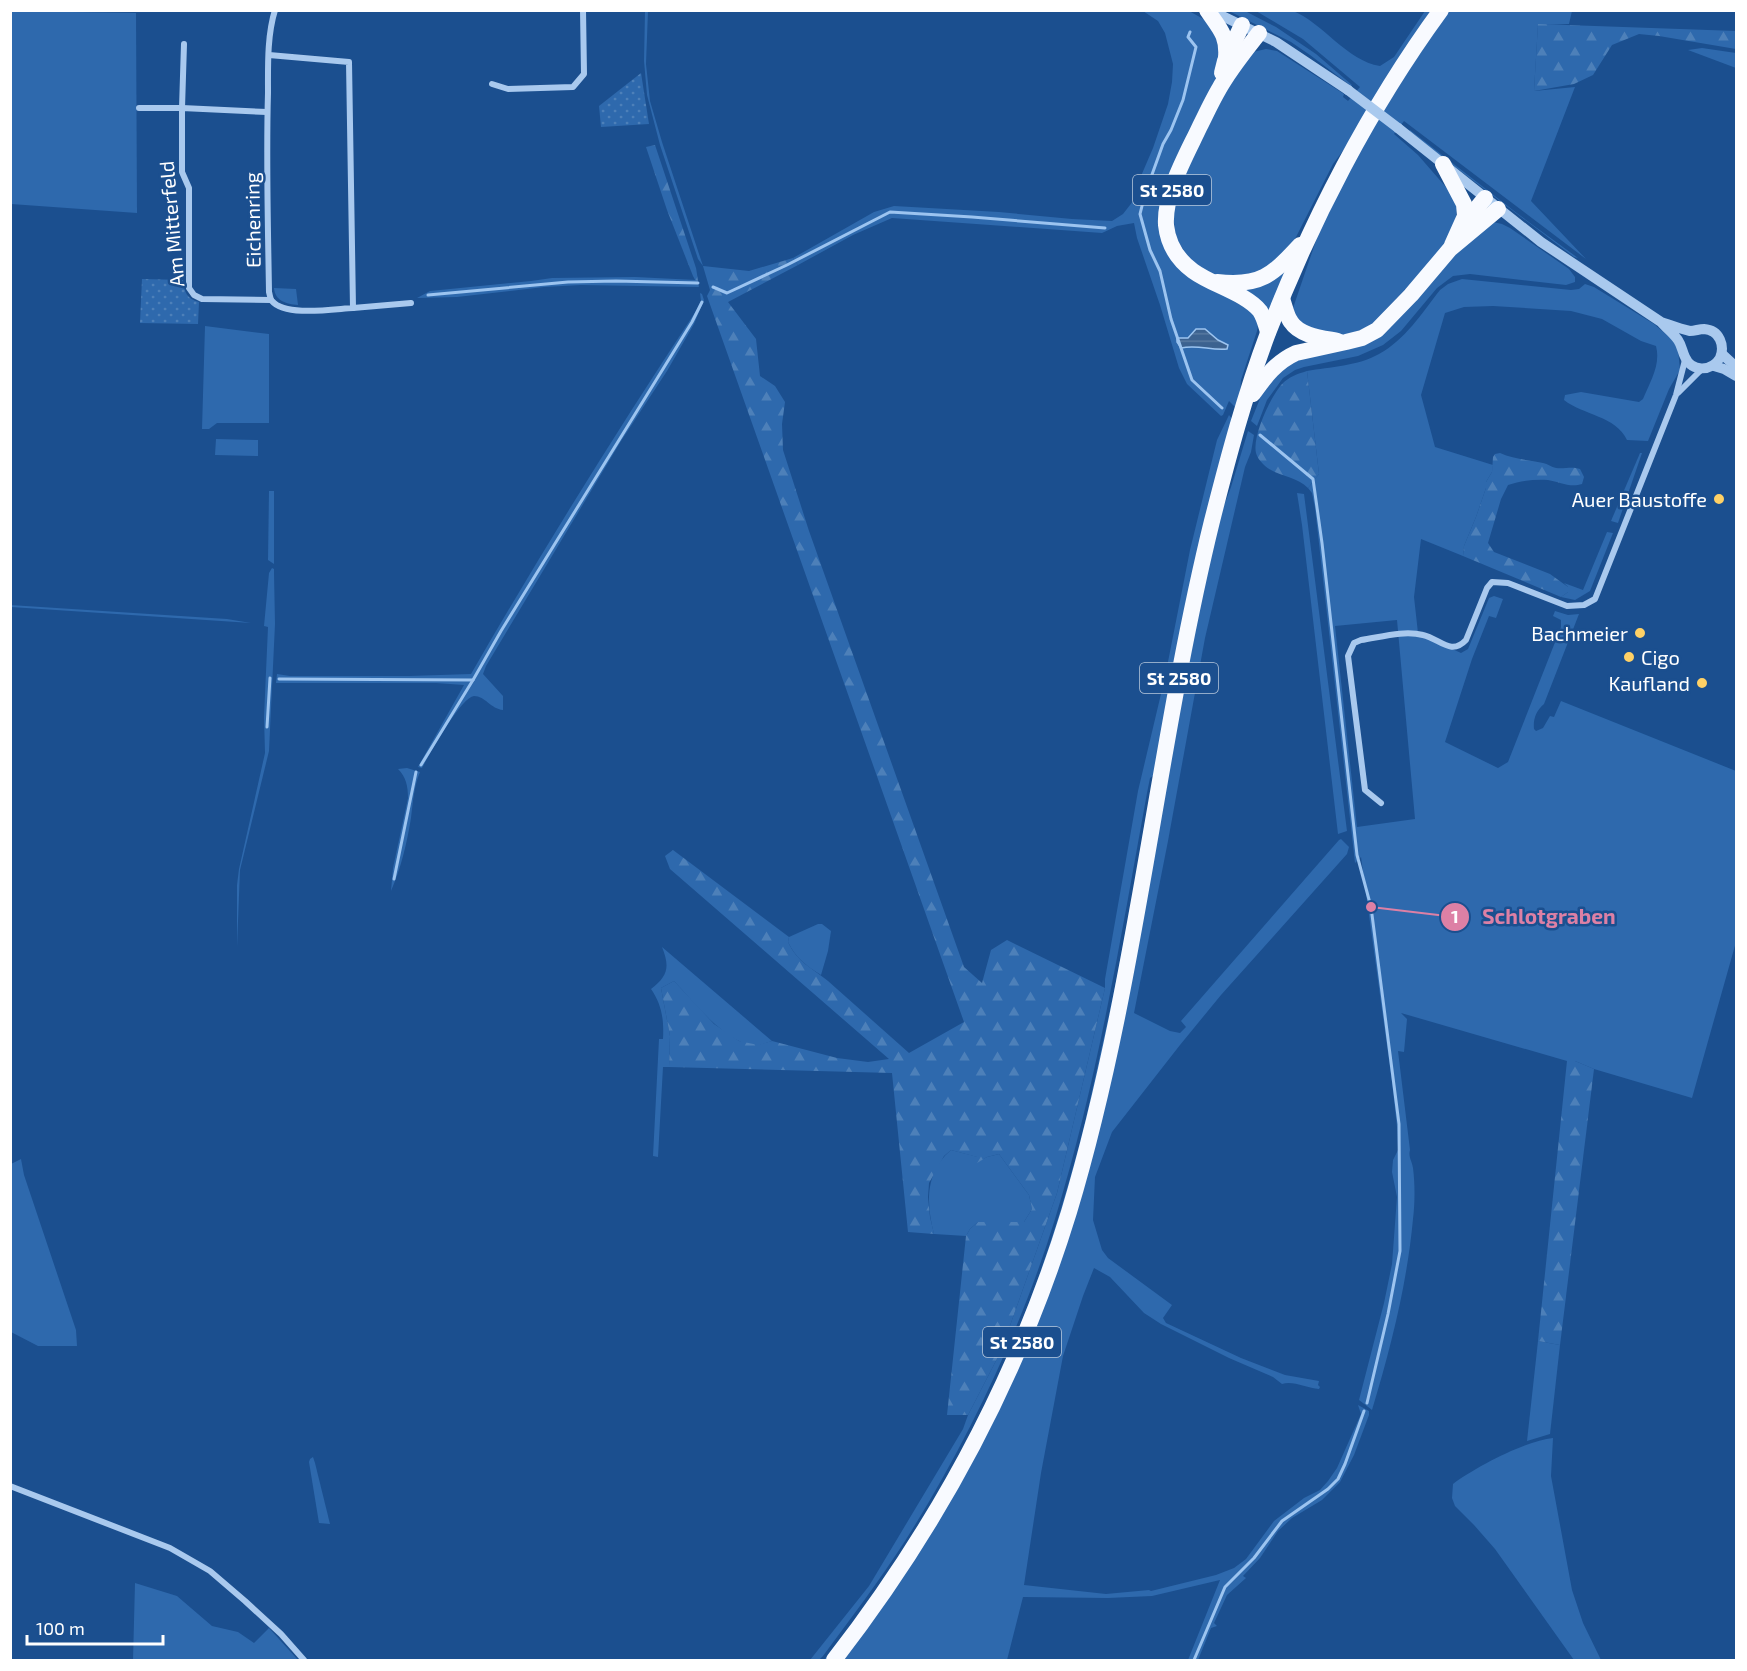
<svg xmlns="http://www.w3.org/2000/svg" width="1747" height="1671" font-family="'Exo 2',sans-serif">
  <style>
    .grass { fill: #2e69ad; fill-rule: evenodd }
    .forest { fill: url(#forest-firs) }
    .park { fill: url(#park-dots) }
    .water { fill: url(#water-rules); stroke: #9cc4f0; stroke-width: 1.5 }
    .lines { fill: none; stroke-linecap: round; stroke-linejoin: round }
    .stream { stroke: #9cc4f0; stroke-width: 3 }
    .minor { stroke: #a9c9ee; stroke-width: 6 }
    .tertiary { stroke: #a9c9ee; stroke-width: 10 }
    .trunk { stroke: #f8faff; stroke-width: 16 }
    .tertiary-bridge { stroke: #a9c9ee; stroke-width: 10 }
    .poi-dot { fill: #ffd166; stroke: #1b4f8f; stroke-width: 2 }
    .labels { text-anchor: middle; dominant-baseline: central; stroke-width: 5; stroke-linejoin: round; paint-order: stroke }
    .shield { fill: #1b4f8f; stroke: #bbcadd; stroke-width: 1.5 }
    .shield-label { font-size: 18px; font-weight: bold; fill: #fff }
    .street-label { font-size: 20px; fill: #fff; stroke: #1b4f8f }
    .poi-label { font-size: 20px; fill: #fff; stroke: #1b4f8f; text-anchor: end }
    .leader { fill: none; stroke: #dd80a5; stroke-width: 2 }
    .callout-dot { fill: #dd80a5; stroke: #1b4f8f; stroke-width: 2 }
    .mark-label { font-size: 18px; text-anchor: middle; font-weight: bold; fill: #fff }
    .callout-label { font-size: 21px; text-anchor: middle; font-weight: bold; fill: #dd80a5; stroke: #1b4f8f; stroke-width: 5; stroke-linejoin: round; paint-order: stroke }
  </style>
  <defs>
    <pattern id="forest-firs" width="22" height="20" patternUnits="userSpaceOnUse" patternTransform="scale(1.5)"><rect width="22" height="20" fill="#2e69ad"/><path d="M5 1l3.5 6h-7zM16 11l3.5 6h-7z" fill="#4d80b9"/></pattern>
    <pattern id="park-dots" width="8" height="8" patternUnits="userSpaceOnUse" patternTransform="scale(1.5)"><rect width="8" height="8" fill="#2e69ad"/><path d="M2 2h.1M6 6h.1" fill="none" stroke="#4d80b9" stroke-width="1.8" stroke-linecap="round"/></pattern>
    <pattern id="water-rules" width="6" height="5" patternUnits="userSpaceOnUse" patternTransform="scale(1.5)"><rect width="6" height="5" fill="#3c6290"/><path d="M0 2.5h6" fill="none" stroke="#597aa1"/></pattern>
  </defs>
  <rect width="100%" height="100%" fill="#1b4f8f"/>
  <g class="grass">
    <polygon points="10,11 136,13 137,213 11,204"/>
    <polygon points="645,11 648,11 646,64 650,101 662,142 703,266 698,259 660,145 647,95 644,61"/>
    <path d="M 1143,11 L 1189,11 L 1207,21 L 1223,44 L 1214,87 L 1161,215 L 1206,285 L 1254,313 L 1258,325 L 1257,331 L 1241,380 L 1240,397 L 1237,409 L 1229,401 L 1223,415 L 1221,416 L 1187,384 L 1179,368 L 1160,305 L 1137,238 L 1134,223 L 1117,226 L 1102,233 L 892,218 L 853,235 L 798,265 L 793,258 L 874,212 L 894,206 L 999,212 L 1072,219 L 1112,221 L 1123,214 L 1137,196 L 1141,176 L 1153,148 L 1168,104 L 1172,82 L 1173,64 L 1165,33 L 1158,21 ZM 1196,329 L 1205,329 L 1210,335 L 1228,346 L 1193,345 L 1181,348 L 1177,338 L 1188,338 Z"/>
    <polygon points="1229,11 1245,11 1276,27 1316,54 1352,85 1351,86 1310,55 1291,42"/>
    <path d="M 1256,11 C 1266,11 1283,8 1293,11 C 1323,23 1347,61 1380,66 L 1394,57 L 1425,11 L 1433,11 L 1351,140 L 1333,164 L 1296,237 L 1285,253 L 1265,273 L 1218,277 L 1192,263 L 1176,238 L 1173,215 L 1180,183 L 1226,87 L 1253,52 L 1266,49 L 1277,51 L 1344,94 L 1343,97 L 1348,101 L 1360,87 L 1303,39 Z"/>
    <polygon points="1449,11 1572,11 1569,24 1538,25 1534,91 1575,87 1531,201 1586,259 1404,121 1394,134 1418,155 1458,201 1454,231 1425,269 1369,327 1343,336 1300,325 1293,308 1321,226 1366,139 1412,65"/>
    <polygon points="1702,48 1736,53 1736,68 1688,50"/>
    <polygon points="1410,130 1518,214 1578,258 1574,257 1409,132"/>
    <polygon points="1493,222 1502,224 1510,228 1569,269 1575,277 1575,282 1566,285 1470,274 1453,276 1437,288 1401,331 1383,345 1358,356 1304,367 1295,370 1283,378 1267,400 1257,426 1251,421 1263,391 1292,360 1346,349"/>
    <polygon points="1290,265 1270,316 1234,288"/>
    <polygon points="635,277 696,280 699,287 581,285 544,287 457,297 417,298 430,291 531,281 552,278"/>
    <path d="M 1462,279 L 1571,290 L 1579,289 L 1585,284 L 1594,287 L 1654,324 L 1675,342 L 1678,349 L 1680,370 L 1669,389 L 1648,441 L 1627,440 C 1616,416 1583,415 1564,400 L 1565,395 L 1581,392 L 1639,402 L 1643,399 C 1650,382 1661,365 1656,346 L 1641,341 L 1602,319 L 1571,311 L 1493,306 L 1464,307 L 1445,313 L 1421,395 L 1435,447 L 1493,465 L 1492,472 L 1486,482 L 1486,488 L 1476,517 L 1464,546 L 1463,556 L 1421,539 L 1414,597 L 1418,633 L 1461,653 L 1468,649 L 1489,598 L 1494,596 L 1503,599 L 1496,618 L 1489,616 L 1472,659 L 1445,742 L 1498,768 L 1508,762 L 1561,627 L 1561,620 L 1553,616 L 1555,611 L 1568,615 L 1579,614 L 1544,704 C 1536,711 1533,719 1534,729 L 1536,731 L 1543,728 L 1550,716 L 1554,717 L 1561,701 L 1736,771 L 1736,942 L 1692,1098 L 1594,1069 L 1575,1061 L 1567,1061 L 1401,1013 L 1407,1019 L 1404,1052 L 1398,1051 L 1410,1150 C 1408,1157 1412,1161 1413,1168 C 1415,1184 1415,1202 1413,1219 C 1407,1284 1391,1347 1372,1410 L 1359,1400 L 1384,1303 L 1392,1264 L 1397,1197 L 1392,1172 L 1393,1160 L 1398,1150 L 1397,1127 L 1392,1082 L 1361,857 L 1355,863 L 1315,508 L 1312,493 L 1308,488 L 1319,474 L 1307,371 C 1330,367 1358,366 1379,354 C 1405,340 1422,313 1440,290 L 1448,284 ZM 1397,620 L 1415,819 L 1357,827 L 1335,626 Z"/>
    <path d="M 274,288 L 296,289 L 298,305 C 286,304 275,301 274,288 Z"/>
    <path d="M 700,293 L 702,294 L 704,300 L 694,324 L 667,371 L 621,441 L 486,666 L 483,674 L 503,696 L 503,710 C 491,709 485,696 474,696 C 461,697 429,755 422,768 L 418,767 L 464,685 L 436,683 L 276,683 L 277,674 L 290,676 L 409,676 L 471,674 C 542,551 618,429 696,311 L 701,301 Z"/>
    <polygon points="205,326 269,334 269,423 217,423 209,429 202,429"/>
    <path d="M 1229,415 L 1233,420 C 1157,683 1141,960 1060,1222 C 1012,1377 933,1521 835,1650 L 827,1660 L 824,1660 C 898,1568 968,1454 1013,1343 C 1066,1216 1098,1081 1123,945 C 1131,906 1138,866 1144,827 C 1147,810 1152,792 1154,775 L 1150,778 L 1147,793 C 1121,936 1098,1079 1055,1219 C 1021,1330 967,1443 905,1541 C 880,1580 851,1618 823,1656 L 819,1660 L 810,1660 L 869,1586 L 963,1429 L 968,1415 L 1001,1351 L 1057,1193 L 1105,988 L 1105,979 L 1138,791 L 1165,677 L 1190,550 L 1217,440 Z"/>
    <path d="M 1248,431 L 1254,435 L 1251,452 L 1245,467 L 1205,638 L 1168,841 L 1134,1013 L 1170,1031 L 1180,1033 L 1186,1027 L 1181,1021 L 1339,840 L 1341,839 L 1349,847 L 1347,854 L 1221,995 L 1180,1045 L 1112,1132 L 1095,1177 L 1093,1220 L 1102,1250 L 1108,1258 L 1172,1305 L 1163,1318 L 1166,1323 L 1241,1358 L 1285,1375 L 1319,1381 L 1318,1385 L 1320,1387 L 1319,1389 C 1307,1388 1292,1380 1282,1384 L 1273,1377 L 1229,1358 L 1161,1324 L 1144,1313 L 1110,1277 L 1094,1268 L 1083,1296 L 1063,1356 L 1041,1473 L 1024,1585 L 1106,1594 L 1149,1590 L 1151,1591 L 1216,1575 L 1234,1568 L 1246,1559 L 1274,1521 L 1304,1498 L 1320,1490 L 1328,1481 L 1337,1468 L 1361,1414 L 1358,1405 L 1369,1411 L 1369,1415 L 1354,1455 L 1340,1482 L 1322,1500 L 1292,1518 L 1278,1531 L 1260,1558 L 1243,1576 L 1246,1578 L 1227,1595 L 1214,1623 L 1217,1626 L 1211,1628 L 1198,1660 L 1188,1660 L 1220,1580 L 1152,1596 L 1108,1598 L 1023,1597 L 1007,1660 L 842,1660 L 882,1605 L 1047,1295 L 1218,521 L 1231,487 Z"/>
    <polygon points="216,439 258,440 258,456 215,455"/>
    <polygon points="1640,453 1642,453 1618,523 1611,521"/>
    <polygon points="269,491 274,491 274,564 268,560"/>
    <polygon points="1297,493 1304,494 1347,831 1338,834 1302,525"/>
    <polygon points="1607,532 1613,533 1590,591 1575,600 1561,597 1568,592 1568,587 1564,583 1583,590"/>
    <polygon points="272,568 274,569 274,573 275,624 269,751 240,870 237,947 237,885 239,869 265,753 264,717 268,627 264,626 269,573"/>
    <polygon points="10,605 227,619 251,623 11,607"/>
    <path d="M 407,768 L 420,772 C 414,786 413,802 411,818 C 407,843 401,868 391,891 L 393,868 L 408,798 C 408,786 406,777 398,769 Z"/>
    <path d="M 818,924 L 822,924 L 831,931 L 828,951 L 821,975 C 806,966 795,957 788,942 L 789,937 Z"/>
    <path d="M 662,947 L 772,1041 C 768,1042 762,1045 758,1045 C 729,1048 693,1001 674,981 L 661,988 L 670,1036 L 669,1067 L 663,1067 L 658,1157 L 653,1156 L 659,1039 L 663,1039 C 664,1020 662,1005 651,989 C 668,976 670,967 662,947 Z"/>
    <path d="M 951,1150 L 978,1157 L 977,1162 L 987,1157 L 999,1154 L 1029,1195 L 1032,1209 L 1024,1222 L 978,1222 L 970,1229 L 966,1236 L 934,1234 C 926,1204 925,1172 951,1150 Z"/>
    <polygon points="21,1159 24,1175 76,1330 77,1346 38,1346 11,1332 11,1164"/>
    <polygon points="1538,1341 1560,1345 1550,1434 1527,1441"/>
    <path d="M 1553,1438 L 1551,1476 L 1572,1590 L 1583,1623 L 1601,1660 L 1574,1660 L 1495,1549 L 1474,1525 L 1455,1506 L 1452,1498 L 1453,1484 C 1476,1467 1525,1441 1553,1438 Z"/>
    <polygon points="313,1457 315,1463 330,1524 319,1523 309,1462 310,1459"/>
    <polygon points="135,1583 177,1596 212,1626 238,1632 254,1643 269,1628 298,1660 133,1660"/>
  </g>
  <g class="forest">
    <polygon points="1538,24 1736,31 1736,49 1659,36 1639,34 1612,45 1593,75 1574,84 1534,91"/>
    <polygon points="655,145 696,268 699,287 693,276 667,210 646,147"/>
    <path d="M 793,258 L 798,265 L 728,302 L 756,339 L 760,376 L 775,386 L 785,402 L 782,424 L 783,450 L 809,531 L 964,967 L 982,983 L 991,950 L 1007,940 L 1105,988 L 1057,1193 L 1001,1351 L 968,1415 L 947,1415 L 966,1236 L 970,1229 L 978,1222 L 1024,1222 L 1032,1209 L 1029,1195 L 999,1154 L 987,1157 L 977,1163 L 977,1157 L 951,1150 L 944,1156 L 929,1183 L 928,1197 L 930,1217 L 934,1234 L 908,1232 L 892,1073 L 669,1067 L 670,1036 L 661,988 L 674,981 L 714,1024 L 739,1041 L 758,1045 L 772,1041 L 837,1058 L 868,1062 L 889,1059 L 670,869 L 665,856 L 673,850 L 789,937 L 788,942 C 798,963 811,967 828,981 C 855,1005 882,1029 909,1053 L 964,1022 L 707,296 L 710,290 L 703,266 L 749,271 Z"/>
    <path d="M 1307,371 L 1319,474 L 1308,488 C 1296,475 1276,477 1263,464 C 1260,461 1257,457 1256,453 C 1252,436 1271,396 1282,384 C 1289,377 1297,374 1307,371 Z"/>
    <path d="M 1500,453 C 1513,459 1529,460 1543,463 C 1548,464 1551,467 1556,468 C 1565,469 1572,466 1580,469 L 1584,477 L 1582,484 C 1570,488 1560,482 1548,480 C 1534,479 1520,481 1508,485 L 1501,499 L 1488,543 L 1494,552 L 1550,574 L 1568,587 L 1568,592 L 1561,597 L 1463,556 L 1464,546 L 1476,517 L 1486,488 L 1486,482 L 1492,472 L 1493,457 L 1495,454 Z"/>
    <polygon points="1567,1061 1575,1061 1594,1069 1560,1345 1538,1341"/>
  </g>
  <g class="park">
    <polygon points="641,73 649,124 601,127 599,106"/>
    <path d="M 142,279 L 183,280 C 184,292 187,299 199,302 L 198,324 L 140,323 Z"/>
  </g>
  <path class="water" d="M 1196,329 L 1205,329 L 1218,340 L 1228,345 L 1227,349 C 1211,351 1198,344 1181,348 L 1177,342 L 1177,338 L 1188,338 Z"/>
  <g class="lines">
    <g class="stream">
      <polyline points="1190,32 1188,37 1196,47 1183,100 1171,130 1163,144 1145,194 1140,214 1150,250 1160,271 1171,319 1192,380 1222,408"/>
      <polyline points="713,287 727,293 787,265 890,212 972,217 1105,228"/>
      <polyline points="428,295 568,282 616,281 698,283"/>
      <polyline points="1260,435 1313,479 1322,543 1357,855 1371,907 1399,1124 1400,1251 1388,1314 1367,1403"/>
      <polyline points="279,679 473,680 501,631 692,322 702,302"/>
      <polyline points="267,727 270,678"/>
      <polyline points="421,765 473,680"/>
      <polyline points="394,879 416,772"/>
      <polyline points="1194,1660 1225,1587 1254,1558 1282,1521 1328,1489 1338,1479 1345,1464 1364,1411"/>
    </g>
    <g class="minor">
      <path d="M 269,55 L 349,62 L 353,308 C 334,309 285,317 272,301 C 270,299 270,295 269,292 C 268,226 266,159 268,93 C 268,66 267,36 275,10"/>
      <polyline points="492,84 508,89 573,87 584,74 583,10"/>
      <polyline points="139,108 182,108 184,44"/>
      <polyline points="267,112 182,108 182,172 189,188 189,288 194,295 202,299 271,300"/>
      <polyline points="353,308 411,303"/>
      <polyline points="1678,393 1702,369"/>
      <path d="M 1381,803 L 1365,790 L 1348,656 L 1354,643 L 1361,640 C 1381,637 1404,630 1423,635 C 1440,639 1451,656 1466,640 L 1487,588 L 1492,582 L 1508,583 L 1567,606 L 1584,605 L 1595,599 L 1676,395 L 1685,360"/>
      <polyline points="10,1486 170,1548 210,1571 245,1601 281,1634 304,1660"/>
    </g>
    <g class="tertiary">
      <polyline points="1210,10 1276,42 1348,90"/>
      <path d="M 1398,128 L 1541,242 L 1661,322 C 1666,328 1673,333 1678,340 C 1682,346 1682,351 1685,357 C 1692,373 1712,371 1720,358 C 1725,346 1720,330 1704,329 C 1699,329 1695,331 1690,331 C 1680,329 1670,325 1661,322"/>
      <polyline points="1722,354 1736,367"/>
      <polyline points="1714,366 1724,369 1736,376"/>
    </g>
    <g class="trunk">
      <path d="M 1207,10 C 1219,28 1228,35 1226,58"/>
      <path d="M 1259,33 C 1245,51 1230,69 1219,89 C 1212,101 1206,114 1200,126 C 1187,154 1164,193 1166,225 C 1168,244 1178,260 1193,271 C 1212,285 1245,293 1260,311 C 1264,317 1266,325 1268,332"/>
      <polyline points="1222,73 1225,61 1242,25"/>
      <polyline points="1443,164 1464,204 1465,216 1452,245"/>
      <polyline points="1462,226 1485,198"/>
      <path d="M 1217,282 C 1261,287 1272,275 1300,245"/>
      <path d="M 1282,299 C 1285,306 1286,315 1291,322 C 1300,336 1323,338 1338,341"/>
      <path d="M 1253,394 C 1265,377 1276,362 1296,353 L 1346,342 L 1362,338 L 1377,330 L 1411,295 L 1450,249 L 1498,209"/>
      <path d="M 834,1660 C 938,1526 1019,1375 1069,1212 C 1137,986 1156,749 1212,521 C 1228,458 1245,394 1268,333 C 1311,221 1370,107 1441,10"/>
    </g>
    <polyline class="tertiary-bridge" points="1348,90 1398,128"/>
  </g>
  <g class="poi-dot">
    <circle cx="1719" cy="499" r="6"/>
    <circle cx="1640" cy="633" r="6"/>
    <circle cx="1629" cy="657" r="6"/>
    <circle cx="1702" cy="683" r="6"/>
  </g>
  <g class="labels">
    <g class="shield">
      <rect x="1133" y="175" width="78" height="30" rx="4.5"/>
      <rect x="1140" y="663" width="78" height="30" rx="4.5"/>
      <rect x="983" y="1327" width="78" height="30" rx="4.5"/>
    </g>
    <g class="shield-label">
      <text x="1172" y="190">St 2580</text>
      <text x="1179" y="678">St 2580</text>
      <text x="1022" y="1342">St 2580</text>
    </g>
    <g class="street-label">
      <text transform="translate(252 220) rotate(-91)">Eichenring</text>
      <text transform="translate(171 224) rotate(-95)">Am Mitterfeld</text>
    </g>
    <g class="poi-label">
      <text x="1707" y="499">Auer Baustoffe</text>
      <text x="1628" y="633">Bachmeier</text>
      <text x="1641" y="657" text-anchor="start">Cigo</text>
      <text x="1690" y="683">Kaufland</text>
    </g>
  </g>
  <path class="leader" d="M1371 907L1455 917"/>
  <g class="callout-dot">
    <circle cx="1371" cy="907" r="6"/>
    <circle cx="1455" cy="917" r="15"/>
  </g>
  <g class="mark-label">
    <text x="1455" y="923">1</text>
  </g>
  <g class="callout-label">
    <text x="1549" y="924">Schlotgraben</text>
  </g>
  <rect width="1747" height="1671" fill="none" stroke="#ffffff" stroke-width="24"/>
  <path d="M27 1635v9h136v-9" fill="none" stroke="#ffffff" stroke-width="3"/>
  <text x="36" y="1635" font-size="18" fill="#ffffff" stroke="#1b4f8f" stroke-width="4.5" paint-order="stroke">100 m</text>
</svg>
